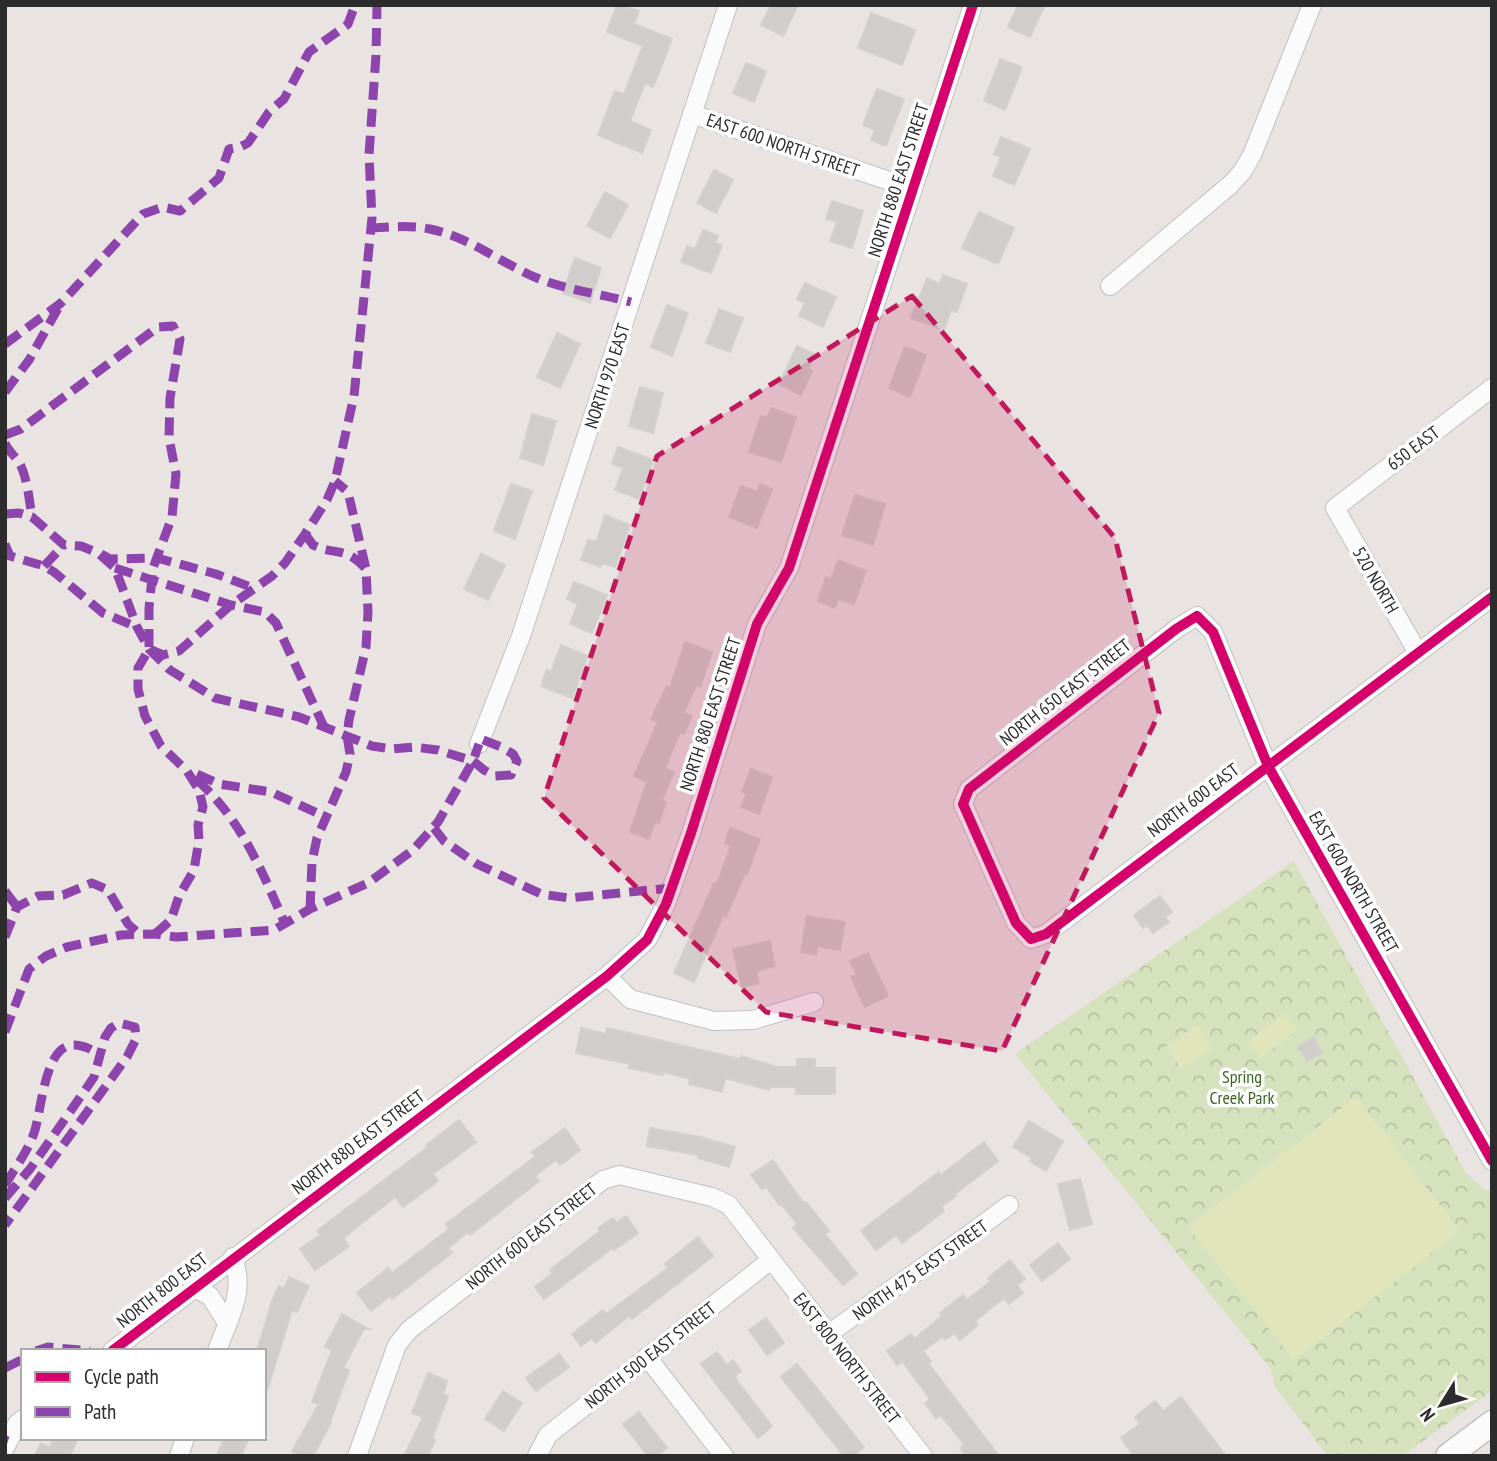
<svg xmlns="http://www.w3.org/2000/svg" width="1497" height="1461" font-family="'PT Sans Narrow',sans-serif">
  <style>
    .park { fill: url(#park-crowns) }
    .pitch { fill: #e0e5bb }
    .building { fill: #d0cdcb; stroke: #d4d0ce; stroke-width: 2 }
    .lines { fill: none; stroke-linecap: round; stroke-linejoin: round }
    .minor-casing { stroke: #c1c1c1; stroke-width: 20 }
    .secondary-casing { stroke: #c1c1c1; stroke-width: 27 }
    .minor { stroke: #fcfbfb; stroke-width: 18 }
    .secondary { stroke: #fcfbfb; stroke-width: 24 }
    .quiet { stroke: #8e44ad; stroke-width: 9; stroke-dasharray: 18 9; stroke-linecap: butt }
    .cycleway-casing { stroke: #fff; stroke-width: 15 }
    .cycleway { stroke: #d6006c; stroke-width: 10 }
    .marked { fill: #c2185b; fill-opacity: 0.2; stroke: #c2185b; stroke-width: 5; stroke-dasharray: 14 9; stroke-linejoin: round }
    .labels { text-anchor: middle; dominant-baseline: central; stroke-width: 7; stroke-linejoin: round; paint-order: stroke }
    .street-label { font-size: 18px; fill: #2c2c2c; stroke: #fff }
    .park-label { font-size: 18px; fill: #3e651f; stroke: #fff }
  </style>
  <defs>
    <pattern id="park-crowns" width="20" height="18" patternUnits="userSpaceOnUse" patternTransform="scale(1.75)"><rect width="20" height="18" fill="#d5e2bd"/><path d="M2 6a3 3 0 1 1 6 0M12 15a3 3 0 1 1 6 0" fill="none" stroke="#b7c2a3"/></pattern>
  </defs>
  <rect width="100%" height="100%" fill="#e9e4e2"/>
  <polygon class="park" points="1294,861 1466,1173 1485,1190 1492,1190 1492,1391 1402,1456 1328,1456 1275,1387 1271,1369 1015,1054"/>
  <g class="pitch">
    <polygon points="1285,1014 1297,1030 1260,1058 1248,1041"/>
    <polygon points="1197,1025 1213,1048 1181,1069 1166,1046"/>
    <polygon points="1356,1097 1460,1231 1294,1360 1188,1227"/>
  </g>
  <g class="building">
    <polygon points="617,5 639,11 634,24 672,39 653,87 645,83 630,121 651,130 642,153 598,135 615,91 624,94 643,46 607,32"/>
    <polygon points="771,5 798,5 783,36 761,25"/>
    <polygon points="1018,5 1045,5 1030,37 1008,27"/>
    <polygon points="871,13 915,30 902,65 858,48"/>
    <polygon points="1000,59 1022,67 1005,110 984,101"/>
    <polygon points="746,63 766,71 754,102 733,93"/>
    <polygon points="877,89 904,99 886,146 871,140 875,130 863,125"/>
    <polygon points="1001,137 1030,149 1014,185 993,176 1001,157 994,154"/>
    <polygon points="714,170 733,180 716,213 697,203"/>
    <polygon points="605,192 628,205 610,238 587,226"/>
    <polygon points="832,201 863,211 852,248 830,241 837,222 826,219"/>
    <polygon points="979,212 1014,228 998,264 962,248"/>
    <polygon points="703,230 718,236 715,243 722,245 711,273 681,262 687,246 695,249"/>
    <polygon points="575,258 601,268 590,303 563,293"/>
    <polygon points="943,275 967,284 957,312 951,310 944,330 911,318 927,278 940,284"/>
    <polygon points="805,283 836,297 823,327 799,316 805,303 797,299"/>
    <polygon points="667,305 688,313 672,356 651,347"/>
    <polygon points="719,309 743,318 730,352 706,343"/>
    <polygon points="557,333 580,344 560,388 537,377"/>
    <polygon points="797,346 814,354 808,369 812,371 801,395 779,384"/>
    <polygon points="905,347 926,355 910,397 889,388"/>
    <polygon points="640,387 663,393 653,433 629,426"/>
    <polygon points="771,408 796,417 781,462 749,452 761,416 768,418"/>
    <polygon points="532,414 556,421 543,465 520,458"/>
    <polygon points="618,447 653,460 639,499 615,490 623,468 612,464"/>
    <polygon points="511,484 532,491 515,539 494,531"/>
    <polygon points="760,484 772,489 757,528 729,517 741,486 757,492"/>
    <polygon points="855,495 885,504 873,545 842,535"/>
    <polygon points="605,515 630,525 615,567 602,563 600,567 581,560 588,540 596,542"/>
    <polygon points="481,554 505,565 488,600 464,589"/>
    <polygon points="838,560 866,571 854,604 838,599 835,608 818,601 826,577 831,579"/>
    <polygon points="574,582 607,595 592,633 570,624 578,604 567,599"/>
    <polygon points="685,642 712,652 700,687 696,685 684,713 692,716 684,734 680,732 665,768 674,772 662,800 666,802 659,823 655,822 649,839 630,832 647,782 634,776 658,722 651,719 667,686 670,688"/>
    <polygon points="561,645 588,656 572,698 541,686 547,670 551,672"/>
    <polygon points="751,769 772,777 759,814 741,807 747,793 742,792"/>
    <polygon points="730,828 760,839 747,874 745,873 726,917 725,911 694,982 674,973 714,883 717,884 731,846 725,843"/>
    <polygon points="1160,896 1172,912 1165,917 1169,922 1153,933 1147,925 1143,928 1134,915"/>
    <polygon points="807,916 845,922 840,950 818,946 816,955 801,952"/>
    <polygon points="770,941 775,966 756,971 759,983 742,987 733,949"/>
    <polygon points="868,953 888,996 865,1007 851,977 857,975 850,961"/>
    <polygon points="581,1028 606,1034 607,1028 740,1059 741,1056 777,1067 797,1067 797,1059 815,1059 815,1068 835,1068 835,1094 796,1094 796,1087 770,1087 769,1090 725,1078 722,1092 689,1084 690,1079 664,1072 663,1075 629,1068 630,1064 576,1053"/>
    <polygon points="1314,1037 1322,1052 1307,1061 1299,1046"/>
    <polygon points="459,1120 476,1142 433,1174 438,1181 403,1207 395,1197 343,1238 349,1246 315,1270 300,1249 320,1235 317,1231 428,1147 426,1145"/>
    <polygon points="1029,1121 1063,1141 1046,1171 1030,1161 1032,1158 1013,1147"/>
    <polygon points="565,1128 580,1150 560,1165 556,1160 535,1176 539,1181 470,1235 468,1232 448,1248 452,1253 392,1299 390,1296 371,1311 357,1293 388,1268 392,1273 449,1229 446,1224 536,1156 532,1152"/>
    <polygon points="650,1128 700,1137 735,1147 729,1167 698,1158 698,1155 647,1146"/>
    <polygon points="984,1142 998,1161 955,1194 956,1196 941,1207 944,1211 902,1243 896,1235 876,1250 861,1231 939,1172 941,1175"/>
    <polygon points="773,1160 804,1204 806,1202 829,1231 825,1234 857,1274 843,1285 793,1228 797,1224 781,1204 779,1205 766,1186 762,1189 751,1175"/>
    <polygon points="1080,1179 1092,1224 1070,1230 1058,1184"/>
    <polygon points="626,1216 638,1233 614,1250 613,1248 544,1299 535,1287 553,1273 550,1270 600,1231 598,1228 613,1218 617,1223"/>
    <polygon points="698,1237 713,1256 632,1319 629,1316 595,1343 592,1338 581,1346 572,1334 603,1310 606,1314 668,1268 665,1264"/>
    <polygon points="1058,1243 1070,1259 1042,1281 1030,1265"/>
    <polygon points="1010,1260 1025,1279 1017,1285 1023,1293 1009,1304 1004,1298 975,1321 978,1325 960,1340 955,1333 945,1340 942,1337 923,1351 931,1361 928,1363 999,1456 966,1456 960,1448 964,1444 948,1424 940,1415 936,1418 925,1403 930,1399 902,1361 897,1365 887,1351 911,1334 914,1339 942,1316 940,1313 963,1295 967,1300 991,1281 988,1278"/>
    <polygon points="289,1277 309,1286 297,1312 292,1310 267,1391 264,1390 264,1351 257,1351 272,1301 279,1286 284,1289"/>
    <polygon points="342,1314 369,1329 364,1329 343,1368 349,1370 330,1422 331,1423 313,1456 300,1456 292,1451 319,1404 312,1402 332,1350 325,1347"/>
    <polygon points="766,1318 784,1343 767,1355 749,1330"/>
    <polygon points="717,1352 727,1365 733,1360 741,1371 735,1376 738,1382 772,1426 758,1438 701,1364"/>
    <polygon points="559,1354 569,1367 536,1391 526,1378"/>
    <polygon points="797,1364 864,1447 853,1456 844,1456 781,1377"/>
    <polygon points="428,1373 447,1381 443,1394 448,1396 432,1439 435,1440 428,1456 404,1456 423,1417 412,1413"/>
    <polygon points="503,1391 522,1403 504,1431 485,1419"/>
    <polygon points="1181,1397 1226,1456 1134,1456 1121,1438 1140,1424 1135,1417 1155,1401 1163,1411"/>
    <polygon points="639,1412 667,1448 656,1456 648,1456 623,1424"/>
    <polygon points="54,1438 78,1438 70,1456 35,1456 41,1443 50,1447"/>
    <polygon points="224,1438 249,1438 241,1456 217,1456"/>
  </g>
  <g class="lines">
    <defs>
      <g id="minor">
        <polyline points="692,114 913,189"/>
        <polyline points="1110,286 1230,185 1242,172 1252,155 1312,5"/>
        <polyline points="1492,597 1046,934 1031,939 1016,923 963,804 969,789 1176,629 1197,616 1213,632 1268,766 1492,1161"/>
        <polyline points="1418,653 1335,508 1492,388"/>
        <polyline points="479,744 521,636 728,5"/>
        <polyline points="607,976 630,999 714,1021 753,1020 814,1002"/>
        <polyline points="194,1288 210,1296 227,1323"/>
        <path d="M 830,1333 C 889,1290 950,1250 1009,1205"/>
        <polyline points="112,1351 607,976 647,940 666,904 691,833 757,624 789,568 973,5"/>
        <path d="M 217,1351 C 229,1316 246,1294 233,1257"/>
        <polyline points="647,1357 724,1456"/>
        <polyline points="5,1448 17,1424 23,1419"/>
        <polyline points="179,1456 185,1438"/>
        <polyline points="357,1456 397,1345 409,1330 603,1180 619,1175 712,1197 729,1205 923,1456"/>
        <polyline points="537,1456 548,1435 771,1260"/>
      </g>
      <polyline id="secondary" points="1448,1456 1492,1423"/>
    </defs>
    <use href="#minor" class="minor-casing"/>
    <use href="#secondary" class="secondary-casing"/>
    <use href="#minor" class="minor"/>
    <use href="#secondary" class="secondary"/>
    <g class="quiet">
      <path d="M 371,228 C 390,227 411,225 430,229 C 469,237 501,263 537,278 C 566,290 601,294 631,302"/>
      <polyline points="5,344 61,303 143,214 163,207 180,211 219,178 229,149 240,147 248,143 269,112 284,99 309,52 348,24 355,5"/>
      <polyline points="5,392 29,360 61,303"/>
      <polyline points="5,435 21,429 158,327 173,326 180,339 170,398 169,438 176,474 172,517 153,568 149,608 149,649"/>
      <path d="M 5,443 C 9,453 17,457 21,466 C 28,482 29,500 32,517"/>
      <polyline points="5,514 19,513 32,517 64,545 81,546 98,553 115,568 137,627 149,649 170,670 215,698 299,717 372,746 392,749 414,747 438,750 473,761 484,770 495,776 511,775 517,761 513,754 501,747 481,739"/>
      <path d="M 305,534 L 313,545 C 334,556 345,545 366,569"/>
      <polyline points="5,544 10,556 44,566 54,572 103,613 137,627"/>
      <polyline points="101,554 110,559 157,558 216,574 256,589"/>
      <polyline points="44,566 64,545"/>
      <polyline points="115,568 231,605 265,612 276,623 324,727"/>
      <polyline points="197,774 219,784 271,792 328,818"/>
      <path d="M 197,780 C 241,819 262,871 285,924"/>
      <polyline points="434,828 444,841 477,864 541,894 569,898 671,888"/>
      <polyline points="5,891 17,907"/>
      <polyline points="310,909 312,862 317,838 346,772 350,754 347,736 349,720 366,647 368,612 366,569 348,492 335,481"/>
      <polyline points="155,934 171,920 179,896 194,870 199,840 198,825 203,807 199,790 187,771 161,746 145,716 138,689 138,668 149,649 163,655 179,651 231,605 272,576 285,563 305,534 327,500 335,481 354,396 372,218 369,155 376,55 377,5"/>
      <polyline points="5,937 17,907 38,896 63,895 92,883 108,890 128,924 139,934"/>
      <polyline points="5,1032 29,969 46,956 67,947 121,935 155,934 176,937 274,930 310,909 368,883 413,850 438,822 473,761 479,744"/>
      <path d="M 5,1185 C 15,1168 28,1151 34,1133 C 42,1111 44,1043 75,1045 C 85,1046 92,1049 99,1056"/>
      <polyline points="5,1198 30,1169 81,1096 94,1077 105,1037 111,1028 119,1023 135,1027 136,1039 127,1057 5,1225"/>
      <polyline points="36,1351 48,1347 90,1351"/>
      <polyline points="5,1368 23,1359"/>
      <polyline points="5,1440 8,1441"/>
    </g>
    <defs>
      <g id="cycleway">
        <polyline points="1492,597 1046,934 1031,939 1016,923 963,804 969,789 1176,629 1197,616 1213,632 1268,766 1492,1161"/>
        <polyline points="112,1351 607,976 647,940 666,904 691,833 757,624 789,568 973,5"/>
      </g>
    </defs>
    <use href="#cycleway" class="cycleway-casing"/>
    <use href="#cycleway" class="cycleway"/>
  </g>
  <path class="marked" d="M 912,296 L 1115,538 L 1159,713 L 1002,1051 L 766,1012 L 544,798 L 657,456 Z"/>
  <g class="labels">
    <g class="street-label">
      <text transform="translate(783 145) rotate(19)">EAST 600 NORTH STREET</text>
      <text transform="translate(898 180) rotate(-72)">NORTH 880 EAST STREET</text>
      <text transform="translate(607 376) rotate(-72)">NORTH 970 EAST</text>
      <text transform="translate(1413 448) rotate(-37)">650 EAST</text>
      <text transform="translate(1376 580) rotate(60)">520 NORTH</text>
      <text transform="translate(1065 692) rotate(-38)">NORTH 650 EAST STREET</text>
      <text transform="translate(710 714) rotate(-72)">NORTH 880 EAST STREET</text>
      <text transform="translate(1193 800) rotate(-37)">NORTH 600 EAST</text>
      <text transform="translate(1354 882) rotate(60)">EAST 600 NORTH STREET</text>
      <text transform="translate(358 1142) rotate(-37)">NORTH 880 EAST STREET</text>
      <text transform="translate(531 1236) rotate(-38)">NORTH 600 EAST STREET</text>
      <text transform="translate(920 1270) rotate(-35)">NORTH 475 EAST STREET</text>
      <text transform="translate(162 1290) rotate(-38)">NORTH 800 EAST</text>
      <text transform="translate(650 1355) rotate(-38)">NORTH 500 EAST STREET</text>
      <text transform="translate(847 1358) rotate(52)">EAST 800 NORTH STREET</text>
    </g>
    <g class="park-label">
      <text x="1242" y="1076">Spring<tspan x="1242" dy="21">Creek Park</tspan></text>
    </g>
  </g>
  <rect width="1497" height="1461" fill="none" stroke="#2c2c2c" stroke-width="14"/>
  <rect x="21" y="1349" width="245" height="91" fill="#ffffff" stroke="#ababab" stroke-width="2"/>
  <rect x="35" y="1372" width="35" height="10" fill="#d6006c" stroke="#ababab" stroke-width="2"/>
  <text x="84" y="1384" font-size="21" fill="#2c2c2c">Cycle path</text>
  <rect x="35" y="1407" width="35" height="10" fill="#8e44ad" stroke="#ababab" stroke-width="2"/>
  <text x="84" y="1419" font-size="21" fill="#2c2c2c">Path</text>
  <g transform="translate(1441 1405) rotate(233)" stroke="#ffffff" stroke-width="5" paint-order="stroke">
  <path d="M0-5L12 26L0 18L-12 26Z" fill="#2c2c2c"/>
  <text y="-10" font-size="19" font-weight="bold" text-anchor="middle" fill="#2c2c2c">N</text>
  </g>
</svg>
